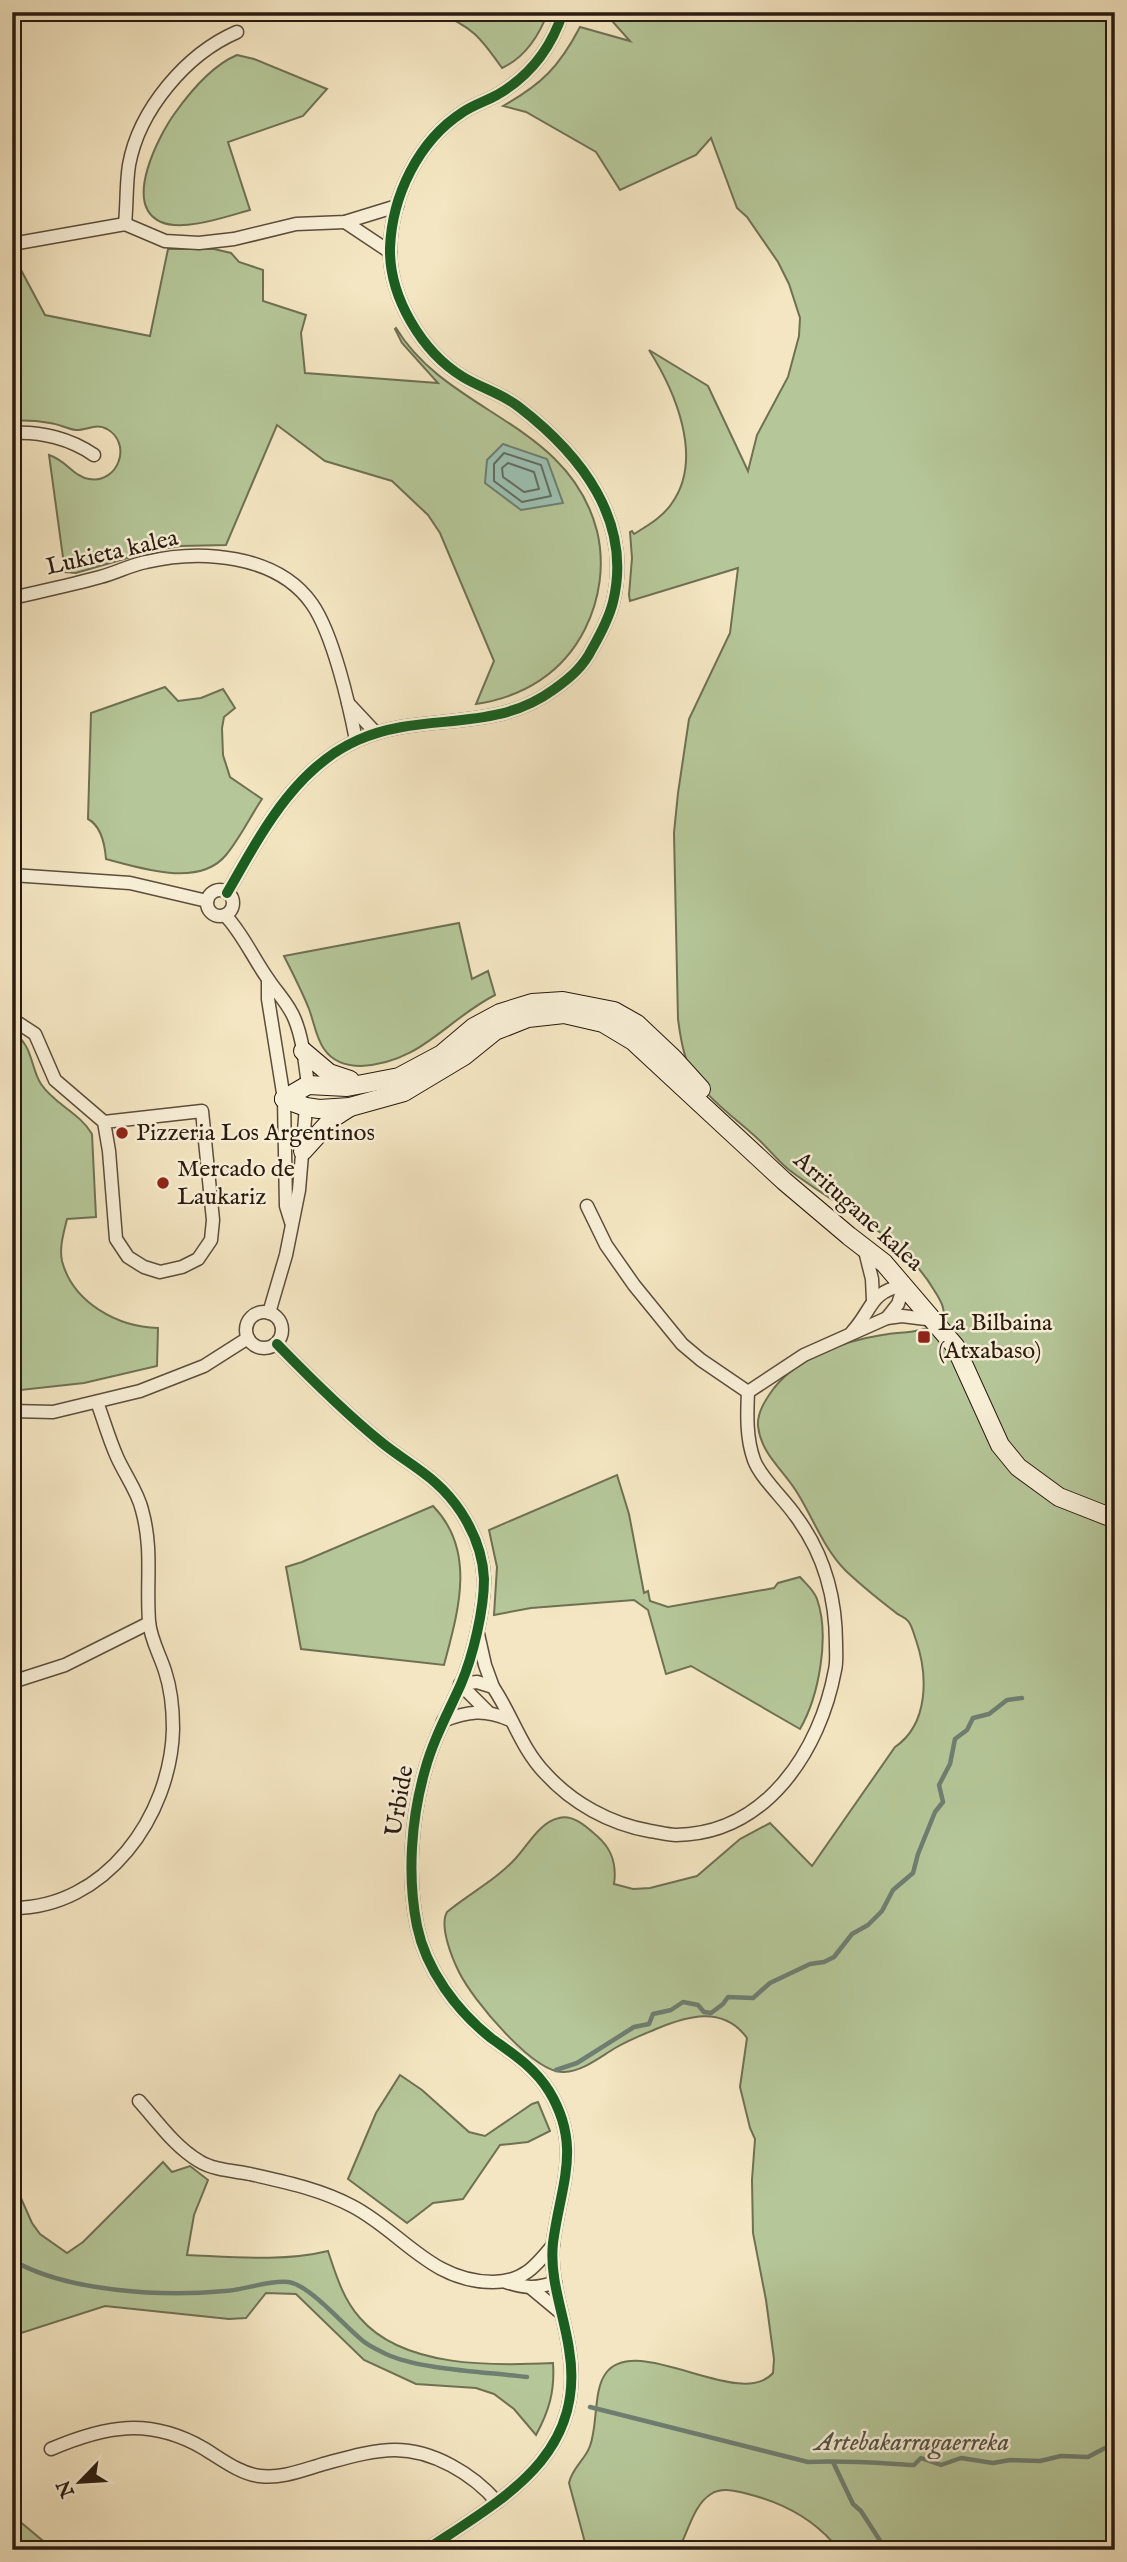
<svg xmlns="http://www.w3.org/2000/svg" width="1127" height="2562" font-family="'IM FELL English',serif">
  <style>
    .green { fill: #b5c698; stroke: #6f7054; stroke-width: 2 }
    .water { fill: #9cc0b2; stroke: #6e7e71; stroke-width: 2 }
    .lines { fill: none; stroke-linecap: round; stroke-linejoin: round }
    .shore { stroke: #626d61; stroke-width: 2 }
    .stream { stroke: #6e7e71; stroke-width: 4.5 }
    .street-casing { stroke: #5c4d3c; stroke-width: 15 }
    .secondary-casing { stroke: #291a10; stroke-width: 20 }
    .street { stroke: #f8efd7; stroke-width: 12 }
    .secondary { stroke: #f8efd7; stroke-width: 18 }
    .cycleway-casing { stroke: #f8efd7; stroke-width: 15 }
    .cycleway { stroke: #1b5e20; stroke-width: 10 }
    .poi-dot { fill: #8f2418; stroke: #f8efd7; stroke-width: 2.5 }
    .labels { text-anchor: middle; dominant-baseline: central; stroke-width: 5; stroke-linejoin: round; paint-order: stroke }
    .street-label { font-size: 24px; fill: #291a10; stroke: #f8efd7 }
    .poi-label { font-size: 24px; fill: #291a10; stroke: #f8efd7; text-anchor: start }
    .water-label { font-size: 26px; font-style: italic; fill: #515449; stroke: #f8efd7 }
  </style>
  <rect width="100%" height="100%" fill="#f4e6c2"/>
  <filter id="stains"><feTurbulence type="fractalNoise" baseFrequency=".00286" numOctaves="4"/><feColorMatrix values="0 0 0 0 .2 0 0 0 0 .09 0 0 0 0 .02 0 0 0 .5 -.17"/></filter>
  <radialGradient id="worn" r=".72"><stop offset=".6" stop-color="#630" stop-opacity="0"/><stop offset="1" stop-color="#630" stop-opacity=".3"/></radialGradient>
  <g class="green">
    <path d="M 436,12 L 548,12 C 539,36 526,57 502,68 C 481,38 472,26 436,12 Z"/>
    <path d="M 604,12 L 1115,12 L 1115,2550 L 839,2550 C 816,2520 784,2503 748,2494 C 737,2491 722,2487 711,2494 C 693,2505 688,2533 678,2550 L 587,2550 L 569,2483 C 572,2468 585,2460 590,2446 C 598,2425 593,2390 606,2373 C 637,2332 740,2411 773,2373 L 774,2359 L 766,2300 L 753,2233 L 752,2180 L 755,2139 L 750,2128 L 740,2087 L 747,2038 C 723,2005 687,2016 656,2029 C 642,2035 629,2040 617,2047 C 601,2056 584,2071 564,2072 C 534,2074 472,1999 459,1972 C 452,1958 439,1926 447,1912 C 470,1893 496,1880 516,1858 C 528,1845 540,1822 559,1818 C 573,1814 587,1827 597,1836 C 612,1849 617,1864 614,1884 L 633,1889 L 650,1888 L 697,1876 L 740,1839 L 770,1823 L 812,1866 L 895,1747 C 929,1724 928,1675 916,1640 C 914,1635 912,1625 908,1621 C 905,1617 898,1615 895,1612 C 878,1599 861,1585 846,1571 C 824,1549 814,1520 798,1494 C 785,1471 761,1455 758,1426 C 757,1412 766,1399 774,1388 C 799,1357 844,1341 882,1335 C 906,1331 922,1334 943,1320 C 946,1308 940,1300 934,1290 C 900,1233 838,1208 788,1169 C 777,1160 768,1148 758,1139 C 739,1121 715,1105 699,1084 C 685,1066 681,1042 678,1019 L 674,833 L 678,793 L 689,719 L 730,633 L 738,568 L 630,601 L 629,595 L 632,558 L 630,532 L 632,531 L 634,534 C 647,526 663,517 672,503 C 704,458 675,391 649,350 L 708,386 L 748,471 L 757,435 L 788,377 L 799,336 L 800,318 L 789,284 L 778,262 L 747,217 L 737,208 L 711,138 L 696,155 L 620,190 L 596,152 L 526,112 L 503,106 C 542,84 559,67 580,27 L 630,41 Z"/>
    <path d="M 237,55 L 254,59 L 327,89 L 303,116 L 228,142 L 250,210 C 228,216 183,232 161,222 C 122,205 159,135 175,113 C 190,92 213,65 237,55 Z"/>
    <path d="M 168,249 L 214,249 L 231,253 L 239,262 L 263,270 L 263,301 L 306,315 L 301,333 L 305,373 L 438,383 L 402,343 L 395,329 L 396,328 C 448,414 569,422 597,531 C 605,564 600,599 585,629 C 563,673 523,697 476,704 L 494,661 L 440,533 L 428,515 L 392,481 L 325,461 L 277,425 L 226,545 L 181,546 L 155,550 L 76,573 L 65,572 L 49,455 C 66,460 74,477 89,479 C 118,484 133,444 107,429 C 96,423 88,430 76,430 C 67,429 59,424 50,423 C 38,421 25,420 12,421 L 12,253 L 45,315 L 150,336 Z"/>
    <path d="M 165,687 L 178,701 L 201,698 L 223,689 L 235,708 L 224,717 L 222,728 L 223,755 L 230,777 L 262,799 C 250,817 240,838 226,855 C 199,888 140,868 106,859 C 105,846 101,826 88,819 L 91,713 Z"/>
    <path d="M 459,923 L 472,979 L 488,971 L 495,995 C 446,1020 421,1063 361,1066 C 346,1066 333,1062 324,1049 C 316,1038 314,1022 309,1009 C 302,991 293,974 284,956 Z"/>
    <path d="M 12,1033 C 33,1043 30,1067 41,1084 C 54,1104 80,1113 92,1134 L 96,1217 L 67,1219 C 64,1232 59,1247 62,1261 C 73,1303 118,1327 158,1328 L 157,1366 L 84,1383 L 12,1391 Z"/>
    <path d="M 617,1475 L 629,1514 L 644,1593 L 648,1591 L 650,1601 L 668,1607 L 774,1588 L 778,1583 L 800,1577 C 806,1584 814,1590 817,1599 C 830,1636 819,1696 800,1729 L 691,1666 L 666,1674 L 648,1610 L 634,1600 L 531,1608 L 494,1615 L 497,1567 L 489,1530 Z"/>
    <path d="M 433,1506 C 477,1551 458,1612 444,1665 L 301,1649 L 286,1567 L 302,1562 Z"/>
    <polygon points="400,2075 422,2090 469,2132 485,2136 532,2104 538,2102 550,2131 528,2142 500,2145 463,2199 433,2203 407,2223 348,2179 376,2113"/>
    <path d="M 163,2162 L 172,2172 L 190,2166 L 208,2180 L 194,2215 L 187,2255 C 234,2257 283,2262 328,2251 C 336,2275 343,2299 360,2318 C 403,2368 493,2366 553,2363 C 555,2391 549,2411 536,2435 L 514,2409 L 494,2394 L 476,2388 L 416,2384 L 364,2360 L 296,2294 L 266,2293 L 246,2318 L 229,2319 L 105,2306 L 12,2336 L 12,2178 L 32,2223 L 40,2234 L 67,2253 L 83,2242 Z"/>
    <polygon points="12,2515 54,2550 12,2550"/>
  </g>
  <polygon class="water" points="503,444 547,459 563,503 521,510 485,483 487,460"/>
  <g class="lines">
    <g class="shore">
      <polygon points="504,453 541,465 551,496 522,502 494,481 494,464"/>
      <polygon points="508,463 534,472 539,489 524,492 503,477 502,468"/>
    </g>
    <g class="stream">
      <polyline points="556,2070 577,2063 634,2027 649,2024 653,2014 671,2010 683,2002 698,2005 704,2012 711,2013 723,2004 728,1997 753,1998 770,1983 810,1964 824,1962 834,1957 852,1934 868,1925 882,1911 893,1890 913,1873 918,1854 935,1812 943,1802 939,1785 950,1764 955,1739 967,1730 973,1718 989,1714 1007,1700 1022,1698"/>
      <path d="M 12,2260 C 67,2292 163,2297 225,2291 C 246,2290 267,2280 288,2282 C 309,2284 345,2327 363,2341 C 369,2346 378,2350 386,2354 C 420,2370 488,2372 527,2377"/>
      <path d="M 590,2407 L 808,2462 C 843,2460 878,2463 914,2465 L 921,2458 L 941,2465 L 961,2458 L 993,2463 L 1010,2460 L 1040,2461 L 1061,2456 L 1088,2457 L 1105,2448 L 1115,2448"/>
      <polyline points="833,2462 853,2504 861,2511 886,2550"/>
    </g>
    <defs>
      <g id="street">
        <polyline points="345,222 390,252"/>
        <path d="M 125,224 C 127,205 126,184 129,165 C 139,110 186,54 237,32"/>
        <polyline points="12,244 125,224 165,241 199,243 234,239 296,224 345,222 397,206"/>
        <path d="M 12,433 C 41,431 71,439 94,455"/>
        <path d="M 12,598 C 42,591 71,585 100,577 C 116,573 130,565 146,562 C 200,549 277,554 312,604 C 333,634 349,704 356,740"/>
        <polyline points="348,703 376,733"/>
        <polyline points="12,875 130,883 207,901"/>
        <circle cx="220" cy="903" r="13"/>
        <path d="M 227,893 C 260,836 294,768 358,740 C 422,711 493,734 553,690 C 570,678 583,667 592,649 C 600,635 609,618 613,602 C 633,520 580,454 519,407 C 503,394 481,388 463,377 C 422,352 389,297 390,248 C 392,196 418,141 463,112 C 473,105 486,101 497,95 C 530,76 551,49 563,12"/>
        <path d="M 225,915 C 243,934 253,958 268,979 C 277,993 289,1004 295,1020 C 303,1040 305,1063 308,1085"/>
        <polyline points="268,980 268,999 284,1099 286,1206 291,1222"/>
        <polyline points="12,1019 35,1034 55,1080 104,1122 109,1151 116,1239 128,1257 144,1267 160,1272 182,1267 198,1259 211,1240 213,1220 202,1111 104,1122"/>
        <polyline points="587,1206 606,1245 634,1285 682,1344 701,1360 748,1392"/>
        <polyline points="864,1247 872,1279 873,1300"/>
        <circle cx="264" cy="1330" r="18"/>
        <polyline points="269,1313 286,1255 299,1190 306,1107"/>
        <polyline points="887,1318 898,1304 904,1285"/>
        <path d="M 852,1332 C 874,1308 868,1293 904,1285"/>
        <path d="M 277,1344 C 310,1378 344,1412 381,1442 C 412,1467 438,1477 461,1512 C 474,1532 483,1555 484,1579 C 484,1610 473,1656 461,1684 C 448,1713 433,1740 425,1770 C 411,1819 407,1876 417,1926 C 426,1970 457,2011 491,2038 C 513,2054 534,2067 549,2091 C 583,2147 560,2186 553,2243 C 549,2279 564,2314 569,2349 C 587,2456 502,2499 426,2550"/>
        <polyline points="12,1411 53,1412 140,1391 204,1366 248,1338"/>
        <polyline points="478,1634 485,1665 493,1687"/>
        <polyline points="12,1682 65,1665 149,1623"/>
        <path d="M 488,1712 L 460,1684 L 477,1682 L 493,1687 C 512,1715 521,1748 545,1773 C 572,1803 610,1824 650,1831 C 658,1832 667,1835 676,1835 C 766,1834 820,1751 835,1670 C 837,1662 836,1652 836,1644 C 836,1597 823,1552 795,1515 C 784,1499 760,1477 754,1460 C 746,1438 747,1414 748,1392 L 804,1355 L 887,1318 L 902,1316 L 934,1320"/>
        <path d="M 443,1721 C 468,1711 485,1709 510,1720"/>
        <path d="M 12,1908 C 105,1909 171,1816 173,1729 C 173,1710 171,1689 165,1671 C 160,1655 150,1638 149,1621 C 146,1582 153,1550 142,1510 C 138,1492 125,1475 117,1457 C 109,1439 104,1421 97,1402"/>
        <path d="M 139,2101 C 157,2121 175,2147 199,2161 C 213,2170 235,2171 250,2174 C 285,2182 320,2189 352,2206 C 402,2232 431,2282 493,2282 C 523,2282 536,2266 553,2245"/>
        <path d="M 506,2282 C 525,2288 537,2289 555,2282"/>
        <polyline points="531,2288 561,2313"/>
        <path d="M 51,2449 C 105,2426 149,2417 203,2448 C 220,2458 240,2474 260,2476 C 283,2479 305,2469 327,2463 C 349,2457 373,2450 395,2450 C 433,2450 473,2474 497,2502"/>
      </g>
      <g id="secondary">
        <polyline points="303,1051 329,1073 350,1080"/>
        <polyline points="284,1099 306,1107 319,1109 350,1107 404,1092 464,1056 495,1031 528,1018 564,1014 603,1023 633,1041 784,1181 849,1236 884,1263 955,1346 1000,1445 1018,1467 1059,1497 1115,1519"/>
        <polyline points="284,1099 308,1085 347,1087 399,1077 442,1054 474,1027 500,1013 532,1003 563,1001 614,1011 637,1024 673,1058 701,1089"/>
        <polyline points="303,1151 333,1118 350,1107"/>
      </g>
    </defs>
    <use href="#street" class="street-casing"/>
    <use href="#secondary" class="secondary-casing"/>
    <use href="#street" class="street"/>
    <use href="#secondary" class="secondary"/>
    <defs>
      <g id="cycleway">
        <path d="M 227,893 C 260,836 294,768 358,740 C 422,711 493,734 553,690 C 570,678 583,667 592,649 C 600,635 609,618 613,602 C 633,520 580,454 519,407 C 503,394 481,388 463,377 C 422,352 389,297 390,248 C 392,196 418,141 463,112 C 473,105 486,101 497,95 C 530,76 551,49 563,12"/>
        <path d="M 277,1344 C 310,1378 344,1412 381,1442 C 412,1467 438,1477 461,1512 C 474,1532 483,1555 484,1579 C 484,1610 473,1656 461,1684 C 448,1713 433,1740 425,1770 C 411,1819 407,1876 417,1926 C 426,1970 457,2011 491,2038 C 513,2054 534,2067 549,2091 C 583,2147 560,2186 553,2243 C 549,2279 564,2314 569,2349 C 587,2456 502,2499 426,2550"/>
      </g>
    </defs>
    <use href="#cycleway" class="cycleway-casing"/>
    <use href="#cycleway" class="cycleway"/>
  </g>
  <g class="poi-dot">
    <circle cx="122" cy="1133" r="7"/>
    <circle cx="163" cy="1183" r="7"/>
    <rect x="917" y="1330" width="14" height="14" rx="3.5"/>
  </g>
  <g class="labels">
    <g class="street-label">
      <text transform="translate(112 553) rotate(-13)">Lukieta kalea</text>
      <text transform="translate(858 1212) rotate(42)">Arritugane kalea</text>
      <text transform="translate(400 1801) rotate(-80)">Urbide</text>
    </g>
    <g class="poi-label">
      <text x="136" y="1133">Pizzeria Los Argentinos</text>
      <text x="177" y="1169">Mercado de<tspan x="177" dy="28">Laukariz</tspan></text>
      <text x="938" y="1323">La Bilbaina<tspan x="938" dy="28">(Atxabaso)</tspan></text>
    </g>
    <g class="water-label">
      <text x="912" y="2442">Artebakarragaerreka</text>
    </g>
  </g>
  <rect width="1127" height="2562" fill="none" stroke="#f4e6c2" stroke-width="42"/>
  <rect x="14" y="14" width="1099" height="2534" fill="none" stroke="#291a10" stroke-width="3.5"/>
  <rect x="21" y="21" width="1085" height="2520" fill="none" stroke="#291a10" stroke-width="2"/>
  <g transform="translate(80 2482) rotate(245)" stroke="#f8efd7" stroke-width="5" paint-order="stroke">
  <path d="M0-5L12 26L0 18L-12 26Z" fill="#291a10"/>
  <text y="-10" font-size="19" font-weight="bold" text-anchor="middle" fill="#291a10">N</text>
  </g>
  <rect width="100%" height="100%" filter="url(#stains)"/>
  <rect width="100%" height="100%" fill="url(#worn)"/>
</svg>
